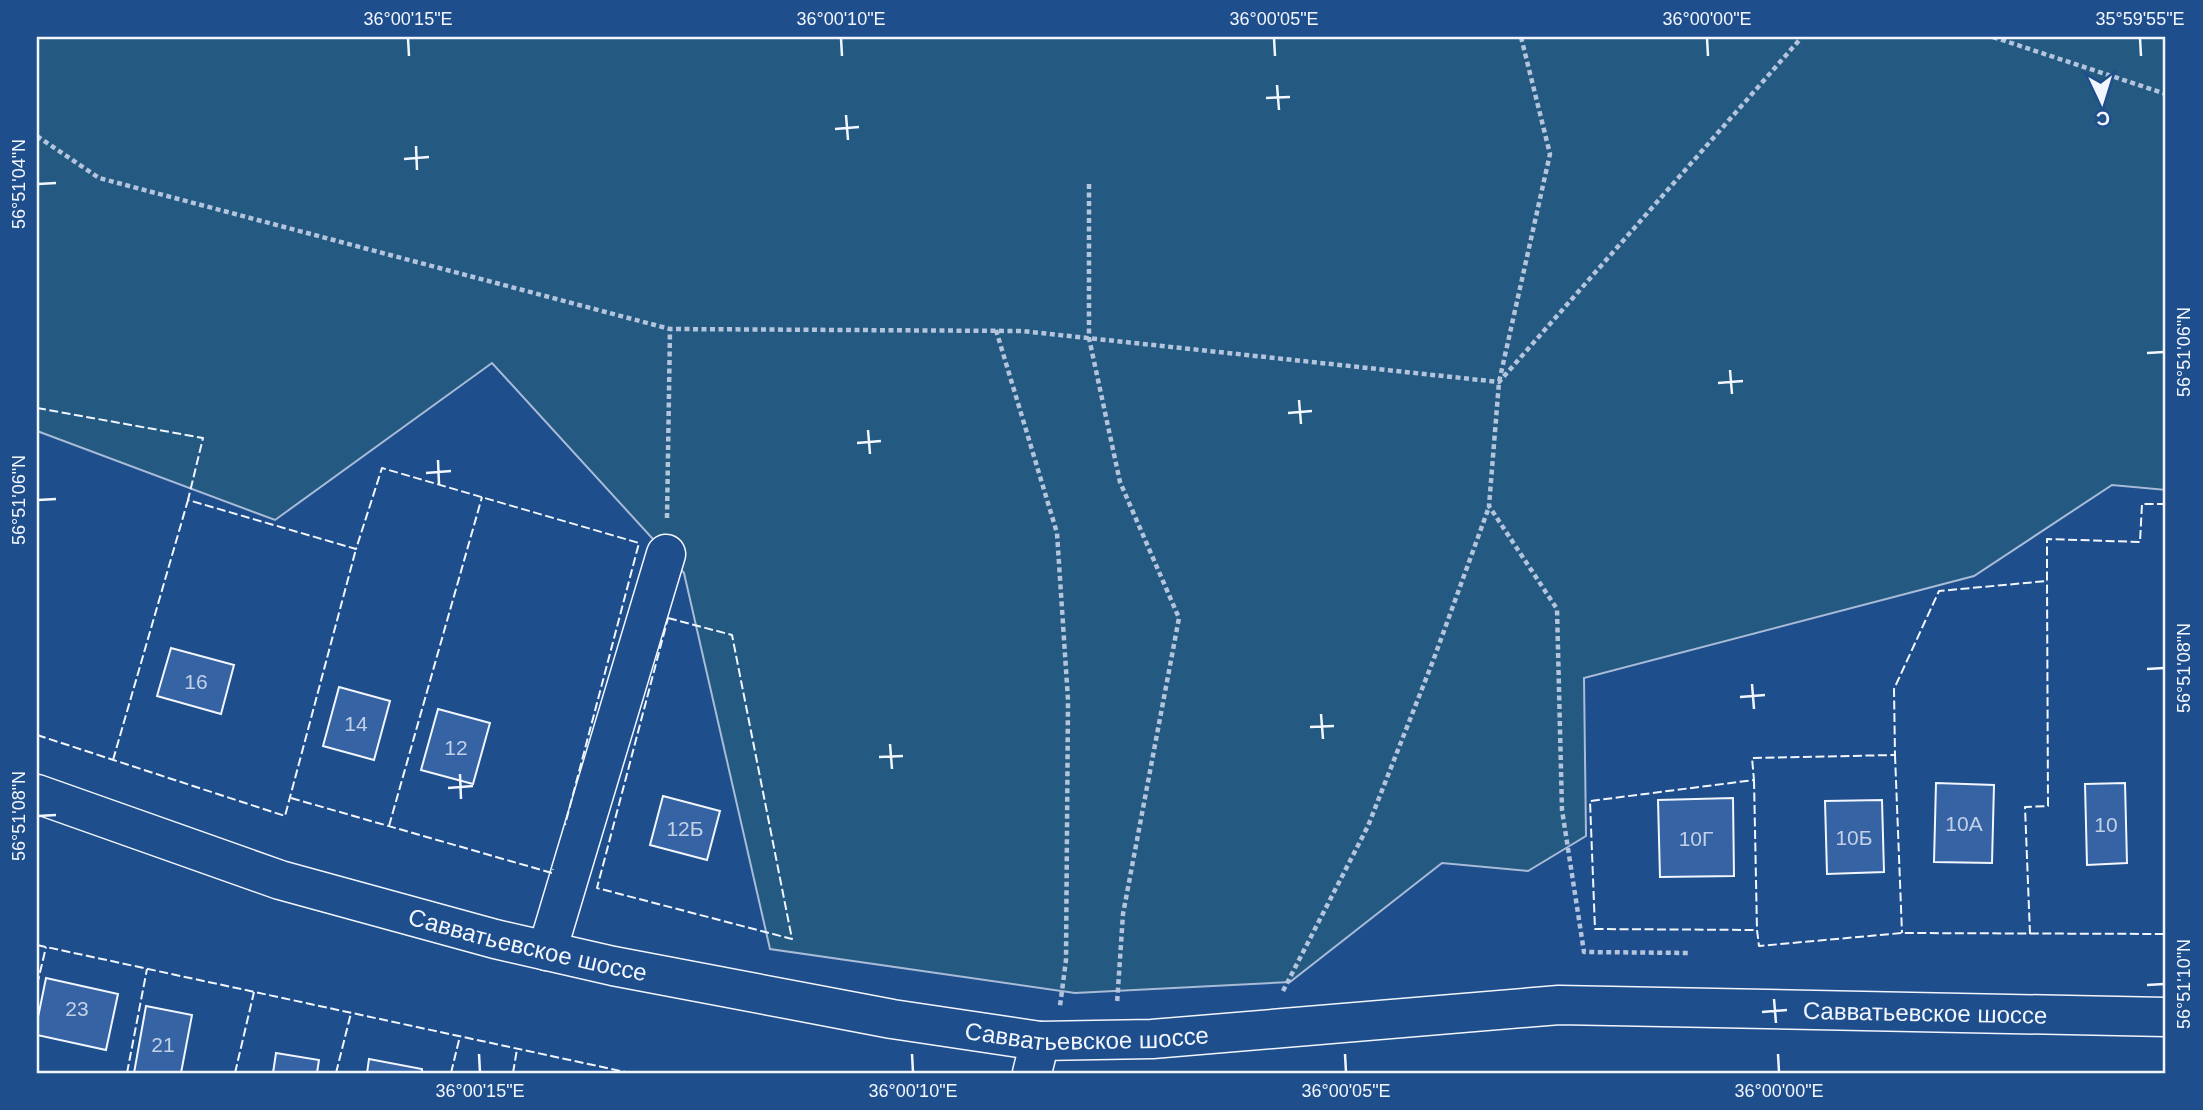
<svg xmlns="http://www.w3.org/2000/svg" width="2203" height="1110" font-family="Helvetica,sans-serif">
  <style>
    .green { fill: #245a82; stroke: #a8bbd7; stroke-width: 2 }
    .building { fill: #3563a3; stroke: #f2f6ff; stroke-width: 2 }
    .lines { fill: none; stroke-linecap: round; stroke-linejoin: round }
    .minor-casing { stroke: #f2f6ff; stroke-width: 41 }
    .major-casing { stroke: #f2f6ff; stroke-width: 41 }
    .path { stroke: #b3c4dc; stroke-width: 4.5; stroke-dasharray: 5 3.5; stroke-linecap: butt }
    .minor { stroke: #1f4e8c; stroke-width: 38 }
    .major { stroke: #1f4e8c; stroke-width: 38 }
    .fence { stroke: #f2f6ff; stroke-width: 2; stroke-dasharray: 9 3.5; stroke-linecap: butt }
    .ticks { fill: none; stroke: #f2f6ff; stroke-width: 2.5 }
    .labels { text-anchor: middle; dominant-baseline: central; stroke-width: 5; stroke-linejoin: round; paint-order: stroke }
    .number-label { font-size: 21px; fill: #c3d1e8 }
    .street-label { font-size: 24px; fill: #f2f6ff; stroke: #1f4e8c }
    .neatline { fill: none; stroke: #f2f6ff; stroke-width: 2.5 }
    .ticks-label { font-size: 18px; text-anchor: middle; fill: #f2f6ff }
  </style>
  <rect width="100%" height="100%" fill="#1f4e8c"/>
  <polygon class="green" points="37,37 2166,37 2166,490 2112,485 1974,576 1584,678 1586,836 1528,871 1442,863 1290,982 1075,993 770,949 684,573 492,363 275,520 37,431"/>
  <g class="building">
    <polygon points="171,648 234,665 221,714 157,696"/>
    <polygon points="339,687 390,701 374,760 323,746"/>
    <polygon points="438,709 490,723 473,784 421,770"/>
    <polygon points="1936,783 1994,785 1992,863 1934,862"/>
    <polygon points="2125,783 2127,863 2087,865 2085,784"/>
    <polygon points="663,796 720,811 707,860 650,845"/>
    <polygon points="1733,798 1734,876 1660,877 1658,800"/>
    <polygon points="1882,800 1884,872 1827,874 1825,801"/>
    <polygon points="46,978 118,994 106,1050 37,1035 37,1022"/>
    <polygon points="146,1006 192,1015 181,1073 134,1073"/>
    <polygon points="276,1053 319,1060 317,1073 273,1073"/>
    <polygon points="369,1059 422,1069 422,1073 367,1073"/>
  </g>
  <g class="lines">
    <defs>
      <g id="minor">
        <polyline points="547,951 666,554"/>
        <polyline points="1032,1073 1040,1041"/>
      </g>
      <g id="major">
        <path id="s1" d="M 37,794 L 280,880 L 495,939 L 613,966 L 892,1019 L 1040,1041 L 1152,1039 L 1559,1005 L 2166,1017"/>
      </g>
    </defs>
    <use href="#minor" class="minor-casing"/>
    <use href="#major" class="major-casing"/>
    <g class="path">
      <polyline points="1521,37 1550,154 1499,382 1489,506 1557,609 1562,810 1584,952 1689,953"/>
      <polyline points="1993,37 2166,94"/>
      <polyline points="37,136 99,178 670,329 1022,331 1499,382 1802,37"/>
      <polyline points="1089,184 1089,338 1120,482 1179,618 1123,914 1117,1004"/>
      <polyline points="996,330 1057,533 1068,700 1066,960 1060,1006"/>
      <polyline points="667,518 670,329"/>
      <polyline points="1283,991 1368,826 1433,661 1489,507"/>
    </g>
    <use href="#minor" class="minor"/>
    <use href="#major" class="major"/>
    <g class="fence">
      <polyline points="37,408 203,438 188,500 356,549 382,468 639,543 565,825"/>
      <polyline points="2166,504 2142,504 2140,542 2047,539 2047,581 1939,591 1894,689 1895,755 1752,758 1754,780 1590,801 1595,929 1757,930 1759,946 1902,933 2166,934"/>
      <polygon points="668,618 732,635 792,939 597,888"/>
      <polyline points="37,735 285,816 356,549"/>
      <polyline points="1895,755 1902,933"/>
      <polyline points="113,760 188,500"/>
      <polyline points="1754,780 1757,930"/>
      <polyline points="291,798 552,873 553,869"/>
      <polyline points="389,826 482,497"/>
      <polyline points="2030,934 2025,807 2048,806 2047,581"/>
      <polyline points="37,945 630,1073"/>
      <polyline points="37,985 46,947"/>
      <polyline points="127,1073 147,969"/>
      <polyline points="235,1073 254,992"/>
      <polyline points="336,1073 351,1013"/>
      <polyline points="451,1073 460,1036"/>
      <polyline points="513,1073 517,1049"/>
    </g>
  </g>
  <path class="ticks" d="M 408,38 L 409,56M 841,38 L 842,56M 1274,38 L 1275,56M 1707,38 L 1708,56M 2140,38 L 2141,56M 1277,85 L 1279,110M 1266,98 L 1290,97M 846,115 L 848,140M 835,129 L 859,127M 416,146 L 417,170M 404,159 L 429,157M 38,184 L 56,183M 2147,353 L 2164,352M 1730,370 L 1732,394M 1718,383 L 1743,381M 1299,400 L 1301,424M 1288,413 L 1312,411M 868,430 L 870,454M 857,443 L 881,441M 438,460 L 439,484M 426,473 L 451,471M 38,500 L 56,499M 2147,669 L 2164,668M 1752,684 L 1754,709M 1740,697 L 1765,695M 1321,714 L 1323,739M 1310,727 L 1334,726M 890,744 L 892,769M 879,757 L 903,756M 460,774 L 461,799M 448,788 L 473,786M 38,816 L 56,815M 2147,985 L 2164,984M 1774,999 L 1776,1023M 1762,1012 L 1787,1010M 479,1054 L 480,1072M 912,1054 L 913,1072M 1345,1054 L 1346,1072M 1778,1054 L 1779,1072"/>
  <g class="labels">
    <g class="number-label">
      <text x="196" y="681">16</text>
      <text x="356" y="723">14</text>
      <text x="456" y="747">12</text>
      <text x="1964" y="823">10А</text>
      <text x="2106" y="824">10</text>
      <text x="685" y="828">12Б</text>
      <text x="1854" y="837">10Б</text>
      <text x="1696" y="838">10Г</text>
      <text x="77" y="1008">23</text>
      <text x="163" y="1044">21</text>
    </g>
    <g class="street-label">
      <text stroke="none"><textPath href="#s1" startOffset="514">Савватьевское шоссе</textPath></text>
      <text stroke="none"><textPath href="#s1" startOffset="1922">Савватьевское шоссе</textPath></text>
      <text stroke="none"><textPath href="#s1" startOffset="1082">Савватьевское шоссе</textPath></text>
    </g>
  </g>
  <rect width="2203" height="1110" fill="none" stroke="#1f4e8c" stroke-width="77"/>
  <g transform="translate(2102 102) rotate(176)" stroke="#1f4e8c" stroke-width="5" paint-order="stroke">
  <path d="M0-5L12 26L0 18L-12 26Z" fill="#f2f6ff"/>
  <text y="-10" font-size="19" font-weight="bold" text-anchor="middle" fill="#f2f6ff">С</text>
  </g>
  <rect x="38" y="38" width="2126" height="1034" class="neatline"/>
  <g class="ticks-label">
    <text x="408" y="25">36°00'15"E</text>
    <text x="841" y="25">36°00'10"E</text>
    <text x="1274" y="25">36°00'05"E</text>
    <text x="1707" y="25">36°00'00"E</text>
    <text x="2140" y="25">35°59'55"E</text>
    <text transform="translate(19 184) rotate(-90)" y="6">56°51'04"N</text>
    <text transform="translate(2184 352) rotate(-90)" y="6">56°51'06"N</text>
    <text transform="translate(19 500) rotate(-90)" y="6">56°51'06"N</text>
    <text transform="translate(2184 668) rotate(-90)" y="6">56°51'08"N</text>
    <text transform="translate(19 816) rotate(-90)" y="6">56°51'08"N</text>
    <text transform="translate(2184 984) rotate(-90)" y="6">56°51'10"N</text>
    <text x="480" y="1097">36°00'15"E</text>
    <text x="913" y="1097">36°00'10"E</text>
    <text x="1346" y="1097">36°00'05"E</text>
    <text x="1779" y="1097">36°00'00"E</text>
  </g>
</svg>
